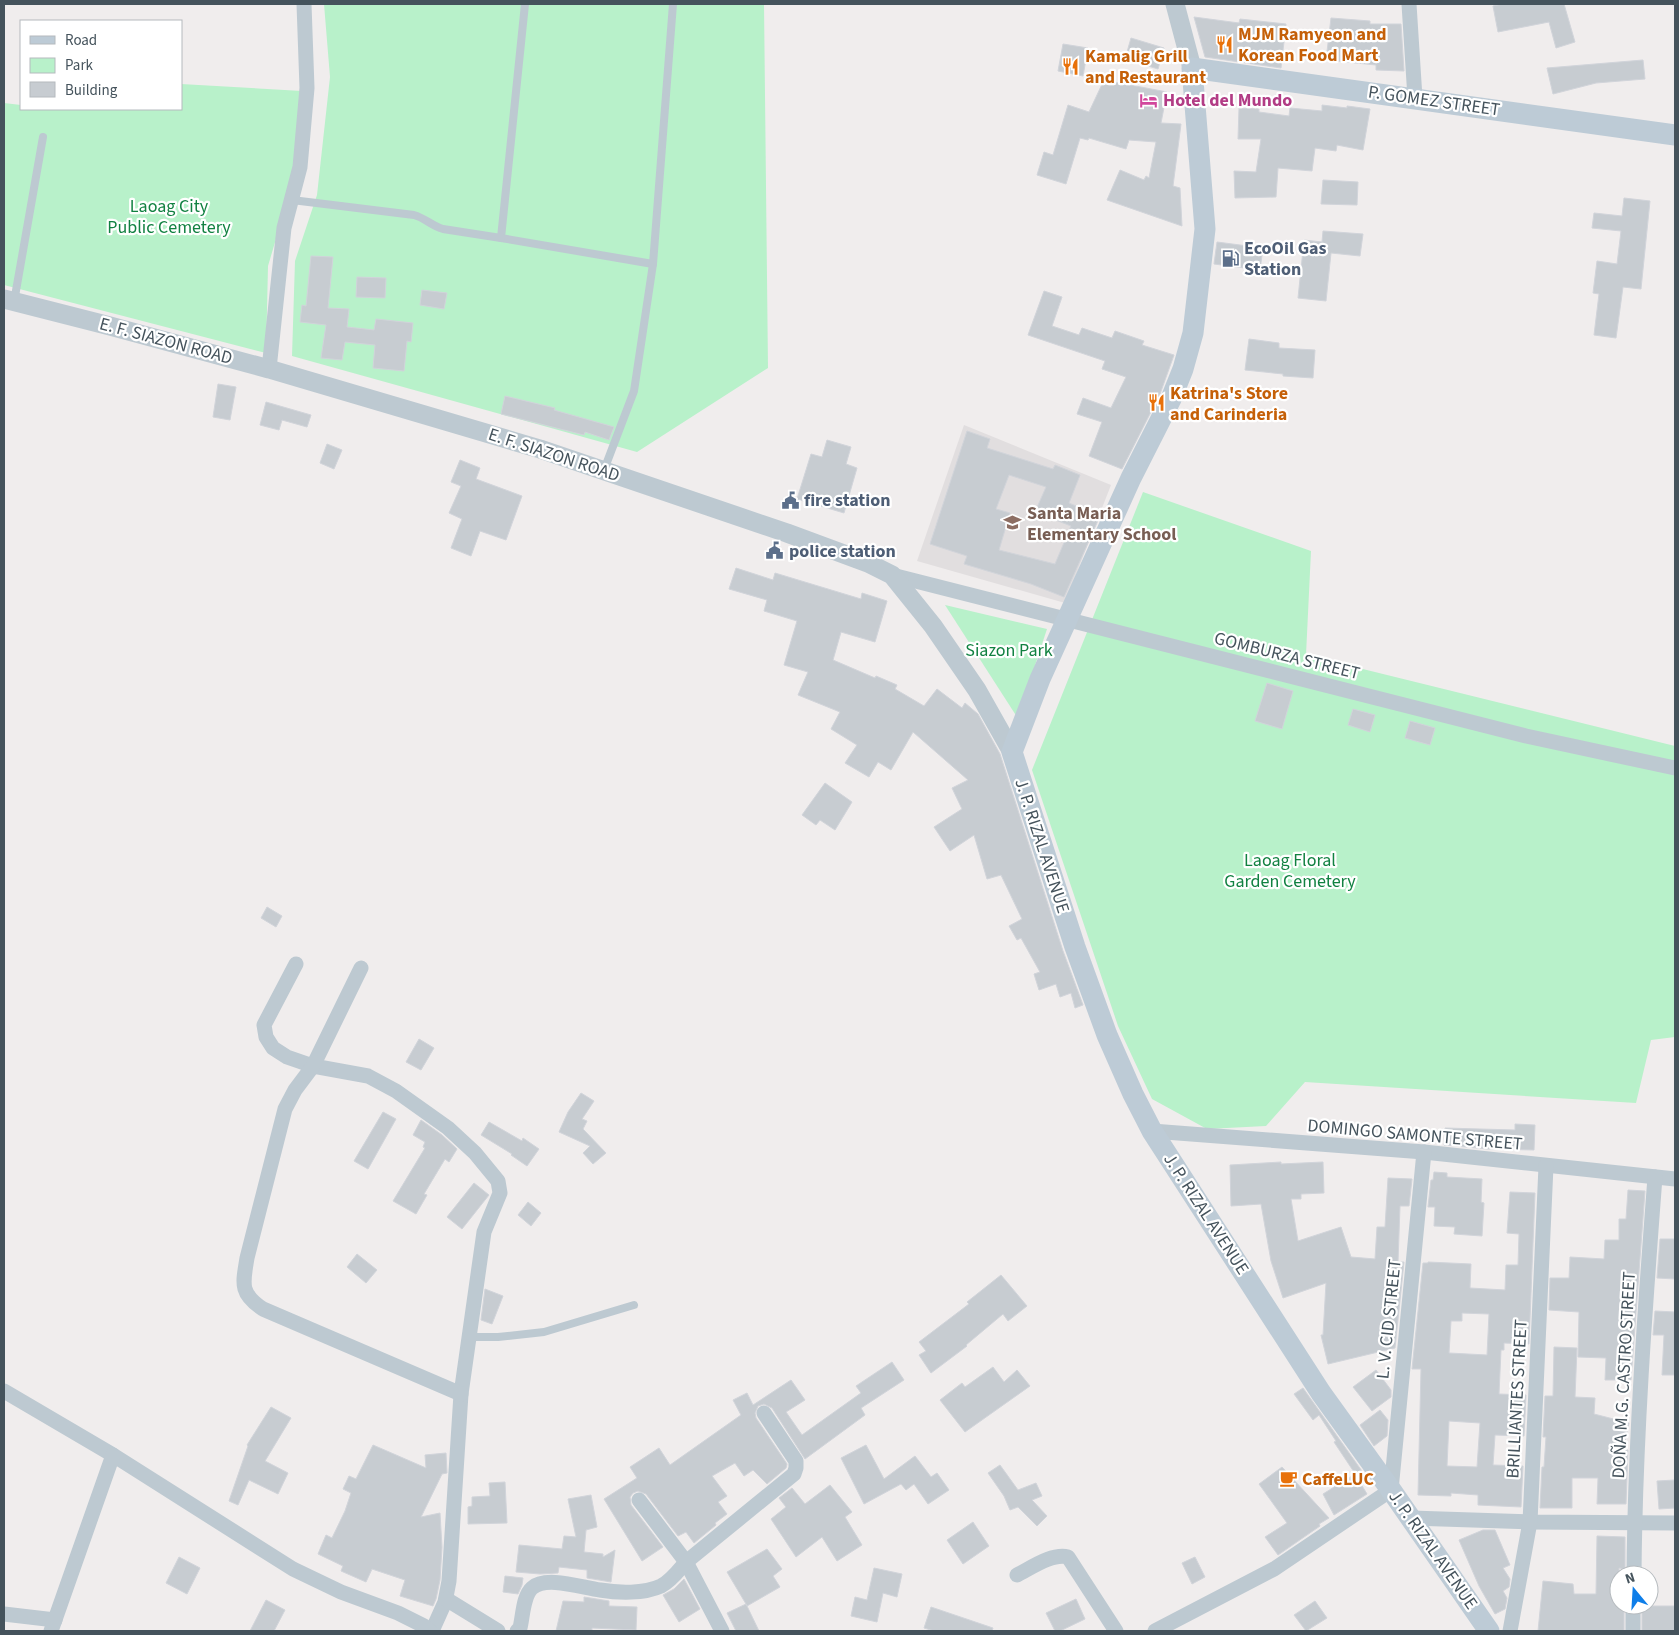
<svg xmlns="http://www.w3.org/2000/svg" width="1679" height="1635" font-family="'Source Sans 3',sans-serif">
  <style>
    .education { fill: #e1dedf }
    .green { fill: #b8f1ca }
    .building { fill: #c7ccd1; stroke: #d1d4da; fill-rule: evenodd }
    .lines { fill: none; stroke-linecap: round; stroke-linejoin: round }
    .service { stroke: #bdc9d1; stroke-width: 8 }
    .minor { stroke: #bdc9d1; stroke-width: 15 }
    .tertiary { stroke: #bdc9d1; stroke-width: 19 }
    .secondary { stroke: #bdcbd6; stroke-width: 21 }
    .labels { text-anchor: middle; dominant-baseline: central; stroke-width: 4.5; stroke-linejoin: round; paint-order: stroke }
    .food-label { font-size: 18px; font-weight: bold; fill: #c56008; stroke: #fff; text-anchor: start }
    .hotel-label { font-size: 18px; font-weight: bold; fill: #b23c85; stroke: #fff; text-anchor: start }
    .street-label { font-size: 18px; fill: #45535c; stroke: #fff }
    .park-label { font-size: 18px; fill: #118141; stroke: #fff }
    .service-label { font-size: 18px; font-weight: bold; fill: #4e5e75; stroke: #fff; text-anchor: start }
    .education-label { font-size: 18px; font-weight: bold; fill: #785e54; stroke: #fff; text-anchor: start }
  </style>
  <rect width="100%" height="100%" fill="#f0eded"/>
  <polygon class="education" points="964,425 1111,485 1065,603 917,561"/>
  <g class="green">
    <polygon points="324,4 764,4 768,368 637,452 292,356 295,261 317,195 330,77"/>
    <polygon points="181,84 302,91 291,188 268,266 266,353 4,285 4,103 21,105 21,109 181,109"/>
    <polygon points="1143,492 1311,551 1306,655 1675,746 1675,1037 1651,1040 1636,1103 1305,1082 1266,1126 1207,1129 1152,1099 1118,1026 1032,770"/>
    <polygon points="945,605 1047,629 1018,717 1017,717"/>
  </g>
  <g class="building">
    <polygon points="1503,4 1564,4 1575,42 1556,48 1549,22 1498,32 1493,6"/>
    <polygon points="1194,17 1239,23 1240,19 1286,24 1281,68 1205,57"/>
    <polygon points="1331,18 1370,21 1370,24 1401,24 1404,71 1376,70 1376,65 1326,60"/>
    <polygon points="1131,38 1164,48 1158,69 1125,59"/>
    <polygon points="1063,44 1088,48 1083,76 1058,71"/>
    <polygon points="1643,60 1645,79 1596,83 1553,94 1547,68"/>
    <polygon points="1104,80 1167,92 1161,123 1181,124 1173,186 1180,188 1182,226 1107,200 1120,170 1144,180 1146,176 1149,178 1156,142 1129,140 1126,149 1089,138 1088,140 1080,138 1066,184 1037,175 1044,152 1053,155 1068,105 1089,112"/>
    <polygon points="1322,105 1347,108 1347,106 1370,109 1363,150 1337,145 1336,151 1315,148 1312,171 1278,168 1276,197 1235,198 1234,171 1256,172 1261,139 1238,139 1239,108 1259,109 1259,112 1289,116 1290,108 1322,111"/>
    <polygon points="1323,180 1358,182 1357,205 1321,204"/>
    <polygon points="1624,198 1650,201 1641,289 1623,287 1616,338 1594,335 1599,294 1593,293 1597,261 1617,264 1621,231 1592,228 1594,213 1622,216"/>
    <polygon points="1323,231 1363,234 1360,256 1331,253 1326,301 1298,298 1304,240 1322,242"/>
    <polygon points="1217,242 1263,248 1260,270 1214,264"/>
    <polygon points="311,256 333,257 328,308 349,309 347,327 374,330 376,319 413,323 411,342 407,341 404,371 373,368 375,345 345,342 342,360 321,358 326,325 300,322 302,305 306,306"/>
    <polygon points="357,277 386,278 385,298 356,297"/>
    <polygon points="422,290 447,293 444,309 420,305"/>
    <polygon points="1044,291 1062,297 1052,326 1079,335 1082,328 1112,338 1115,331 1144,341 1142,345 1174,355 1160,394 1122,469 1089,456 1102,422 1077,414 1083,398 1111,408 1126,377 1102,369 1105,361 1028,335"/>
    <polygon points="1249,339 1279,343 1279,348 1315,350 1313,378 1283,376 1283,374 1245,370"/>
    <polygon points="218,384 236,387 230,420 213,417"/>
    <polygon points="505,396 555,408 554,410 614,427 609,440 585,432 584,435 501,414"/>
    <polygon points="266,402 311,415 307,427 282,420 279,430 260,425"/>
    <path d="M 967,431 L 990,439 L 987,448 L 1053,469 L 1055,465 L 1080,475 L 1069,503 L 1100,516 L 1064,597 L 1031,584 L 964,564 L 967,556 L 930,544 ZM 1009,475 L 1046,487 L 1035,512 L 1071,526 L 1055,564 L 999,550 L 1010,513 L 996,509 Z"/>
    <polygon points="827,440 851,447 846,464 857,468 844,513 797,499 811,454 822,457"/>
    <polygon points="327,444 342,450 334,469 320,463"/>
    <polygon points="460,460 480,468 476,479 522,496 506,540 480,531 471,556 451,548 462,519 449,513 461,486 451,482"/>
    <polygon points="736,568 773,580 775,573 861,599 862,593 887,601 875,642 841,632 833,660 875,678 876,676 897,685 895,689 924,706 937,689 962,708 965,703 978,714 1000,754 1063,951 1083,1005 1075,1008 1071,993 1060,997 1056,984 1039,990 1034,974 1040,972 1021,938 1017,940 1009,926 1022,919 1001,875 987,879 974,835 950,851 934,827 962,809 952,788 968,780 913,732 891,770 878,762 869,777 845,763 857,745 831,729 840,712 798,695 808,672 784,665 797,621 764,611 767,600 729,589"/>
    <polygon points="1267,683 1293,691 1282,729 1255,721"/>
    <polygon points="1353,709 1375,715 1370,732 1348,725"/>
    <polygon points="1410,721 1435,728 1430,745 1405,738"/>
    <polygon points="825,783 852,802 835,830 820,820 816,825 802,815"/>
    <polygon points="267,907 282,916 276,927 261,918"/>
    <polygon points="419,1039 434,1048 421,1070 406,1062"/>
    <polygon points="581,1093 594,1101 582,1119 587,1121 583,1129 606,1153 593,1164 583,1153 590,1146 559,1132 568,1112"/>
    <polygon points="383,1112 396,1119 368,1169 354,1161"/>
    <polygon points="421,1120 442,1135 457,1149 449,1162 445,1159 424,1194 427,1195 416,1214 393,1201 425,1148 423,1147 425,1142 413,1135"/>
    <polygon points="489,1122 522,1141 523,1138 539,1149 527,1166 511,1155 512,1154 481,1135"/>
    <polygon points="1515,1124 1535,1125 1534,1150 1488,1149 1444,1145 1445,1128 1515,1130"/>
    <polygon points="1281,1162 1281,1164 1323,1162 1324,1193 1301,1194 1301,1199 1291,1199 1298,1241 1341,1227 1351,1257 1375,1259 1377,1227 1385,1227 1388,1178 1412,1179 1409,1206 1400,1206 1398,1262 1404,1262 1395,1348 1328,1364 1321,1335 1323,1335 1326,1283 1283,1298 1271,1261 1261,1204 1231,1206 1230,1165"/>
    <polygon points="1434,1172 1447,1173 1447,1177 1482,1179 1481,1202 1484,1203 1482,1236 1454,1234 1455,1227 1434,1226 1435,1207 1428,1207 1431,1180 1433,1180"/>
    <polygon points="474,1183 489,1195 462,1229 447,1217"/>
    <polygon points="1628,1190 1645,1191 1631,1380 1605,1380 1606,1358 1578,1357 1579,1312 1549,1310 1550,1278 1569,1278 1570,1257 1604,1259 1605,1240 1619,1240 1619,1219 1626,1219"/>
    <path d="M 1510,1192 L 1535,1193 L 1529,1344 L 1504,1343 L 1504,1350 L 1501,1350 L 1499,1394 L 1526,1395 L 1524,1436 L 1495,1435 L 1493,1465 L 1523,1466 L 1521,1507 L 1478,1505 L 1478,1495 L 1451,1493 L 1451,1496 L 1418,1495 L 1421,1369 L 1412,1369 L 1423,1263 L 1428,1263 L 1428,1262 L 1471,1264 L 1470,1288 L 1505,1290 L 1506,1265 L 1518,1265 L 1519,1234 L 1507,1233 ZM 1462,1313 L 1489,1314 L 1487,1355 L 1449,1353 L 1451,1321 L 1462,1321 ZM 1449,1421 L 1480,1423 L 1477,1467 L 1447,1466 Z"/>
    <polygon points="528,1202 541,1213 531,1226 518,1215"/>
    <polygon points="1660,1239 1675,1239 1675,1279 1657,1278"/>
    <polygon points="357,1254 377,1270 366,1283 347,1267"/>
    <polygon points="1001,1275 1027,1306 1008,1321 1003,1314 966,1345 967,1346 931,1373 919,1355 926,1351 919,1342 969,1304 967,1302"/>
    <polygon points="485,1289 503,1296 492,1324 481,1320"/>
    <polygon points="1655,1311 1675,1312 1675,1375 1662,1375 1664,1335 1653,1335"/>
    <polygon points="1554,1347 1577,1348 1575,1397 1595,1398 1594,1414 1629,1423 1623,1450 1628,1450 1626,1504 1597,1504 1598,1478 1572,1478 1572,1508 1540,1508 1542,1467 1544,1467 1546,1437 1543,1437 1545,1396 1553,1396"/>
    <polygon points="892,1362 904,1380 861,1408 865,1415 805,1459 772,1408 764,1404 758,1406 755,1413 756,1418 787,1464 786,1468 767,1484 753,1470 744,1476 735,1463 712,1476 727,1496 718,1502 727,1514 715,1523 716,1525 694,1543 686,1532 678,1536 646,1494 638,1491 633,1493 630,1497 631,1505 663,1547 642,1561 604,1499 637,1478 630,1467 659,1448 670,1465 741,1415 733,1400 747,1393 753,1405 791,1380 805,1400 786,1412 802,1435 861,1393 856,1386"/>
    <polygon points="993,1367 1004,1382 1017,1370 1030,1386 965,1432 940,1400 962,1383 965,1387"/>
    <polygon points="1376,1370 1391,1390 1391,1397 1372,1411 1353,1387"/>
    <polygon points="1303,1388 1364,1474 1358,1478 1334,1442 1336,1441 1319,1415 1313,1420 1294,1394"/>
    <polygon points="271,1407 291,1418 265,1461 288,1473 278,1494 249,1480 238,1505 229,1501 248,1446 247,1445"/>
    <polygon points="1380,1410 1388,1420 1387,1436 1374,1446 1360,1425"/>
    <polygon points="373,1445 426,1468 425,1455 446,1453 447,1473 442,1474 421,1517 440,1513 442,1547 440,1580 436,1599 433,1606 400,1596 405,1580 372,1569 366,1582 341,1571 343,1566 318,1554 326,1535 332,1538 345,1511 351,1493 343,1489 349,1476 356,1479"/>
    <polygon points="866,1445 884,1479 915,1456 931,1477 937,1473 949,1490 928,1504 914,1484 906,1490 901,1484 864,1504 841,1458"/>
    <polygon points="1000,1465 1018,1490 1036,1483 1042,1496 1032,1500 1047,1516 1037,1526 1018,1507 1010,1510 1004,1496 988,1473"/>
    <polygon points="1282,1467 1329,1518 1319,1524 1320,1526 1278,1555 1265,1537 1287,1523 1259,1484"/>
    <polygon points="1355,1474 1367,1494 1334,1515 1323,1494"/>
    <polygon points="1675,1480 1675,1508 1659,1509 1657,1481"/>
    <polygon points="505,1482 507,1523 468,1524 468,1507 472,1506 472,1497 490,1496 489,1483"/>
    <polygon points="830,1485 852,1512 845,1517 862,1545 837,1561 822,1537 796,1557 771,1519 786,1507 779,1498 792,1488 805,1504"/>
    <polygon points="591,1495 597,1527 586,1530 584,1552 603,1554 603,1557 615,1550 611,1582 587,1578 587,1570 559,1567 558,1573 540,1574 516,1572 519,1545 562,1549 564,1536 576,1537 568,1499"/>
    <polygon points="973,1522 989,1546 963,1564 947,1540"/>
    <polygon points="1483,1530 1495,1530 1510,1565 1503,1568 1510,1579 1509,1587 1503,1591 1507,1598 1505,1609 1495,1614 1479,1586 1459,1540"/>
    <polygon points="1597,1536 1625,1537 1625,1569 1619,1568 1619,1605 1624,1605 1624,1631 1538,1631 1543,1581 1573,1584 1574,1594 1596,1594"/>
    <polygon points="767,1549 782,1569 773,1576 780,1587 747,1606 746,1604 759,1631 736,1631 727,1613 746,1604 727,1572"/>
    <polygon points="179,1557 200,1568 187,1594 166,1583"/>
    <polygon points="1195,1557 1205,1577 1192,1584 1182,1563"/>
    <polygon points="874,1568 902,1574 897,1597 883,1593 877,1622 851,1616 855,1597 867,1600"/>
    <polygon points="505,1576 523,1578 522,1585 518,1594 503,1592"/>
    <polygon points="684,1579 700,1609 679,1622 663,1595 674,1589"/>
    <polygon points="584,1597 609,1601 609,1606 637,1607 636,1630 592,1628 592,1631 556,1631 563,1601 584,1602"/>
    <polygon points="1076,1599 1085,1619 1060,1631 1055,1631 1046,1613"/>
    <polygon points="266,1600 285,1610 274,1631 250,1631"/>
    <polygon points="1315,1601 1327,1618 1306,1631 1294,1615"/>
    <rect x="1642" y="1606" width="33" height="25"/>
    <polygon points="931,1607 993,1628 992,1631 934,1631 924,1628"/>
  </g>
  <g class="lines">
    <g class="service">
      <polyline points="525,4 501,238 653,264"/>
      <path d="M 292,200 L 414,215 C 425,218 432,226 443,229 L 501,238"/>
      <polyline points="14,302 43,137"/>
      <polyline points="604,470 634,391 653,264 673,4"/>
      <polyline points="469,1337 498,1337 544,1332 634,1305"/>
    </g>
    <g class="minor">
      <polyline points="1409,4 1415,98"/>
      <polyline points="269,369 284,228 300,167 307,88 304,4"/>
      <polyline points="892,575 1526,736 1675,768"/>
      <polyline points="296,964 264,1025 266,1037 273,1048 287,1057 313,1066 368,1076 396,1091 448,1128 475,1153 498,1181 500,1193 484,1232 461,1394 449,1581 445,1602 432,1631"/>
      <path d="M 361,968 L 313,1066 L 295,1090 L 285,1109 L 247,1258 C 243,1283 239,1293 263,1309 L 461,1394"/>
      <polyline points="1152,1131 1424,1152 1675,1179"/>
      <polyline points="4,1391 113,1455 293,1569 341,1592 398,1613 424,1626 430,1631"/>
      <polyline points="639,1500 686,1562 722,1631"/>
      <polyline points="1411,1518 1530,1522 1675,1523"/>
      <path d="M 1017,1575 C 1031,1568 1052,1553 1068,1557 L 1116,1631"/>
      <path d="M 1634,1575 C 1635,1442 1645,1309 1655,1177"/>
      <polyline points="446,1599 498,1631"/>
      <polyline points="4,1614 55,1620"/>
      <polyline points="51,1631 113,1455"/>
      <path d="M 517,1631 L 520,1628 C 523,1616 523,1596 532,1588 C 546,1575 583,1588 600,1590 C 618,1593 644,1594 661,1586 C 671,1581 679,1570 686,1562 L 794,1474 L 796,1468 L 796,1461 L 764,1413"/>
      <polyline points="1155,1631 1274,1569 1391,1490 1424,1152"/>
      <polyline points="1510,1631 1530,1522 1546,1166"/>
      <polyline points="1633,1631 1633,1605"/>
    </g>
    <g class="tertiary">
      <polyline points="1175,4 1192,68"/>
      <polyline points="4,299 110,326 269,369 540,449 787,533 868,563 892,575 933,626 977,690 1012,752"/>
    </g>
    <polyline class="secondary" points="1489,1631 1391,1490 1321,1393 1152,1131 1133,1094 1107,1035 1075,947 1012,752 1040,679 1131,478 1171,399 1183,369 1193,333 1205,229 1192,68 1675,135"/>
  </g>
  <defs>
    <symbol id="restaurant-bare" viewBox="-9 -9 18 18"><path d="M-5-6h1v4h1v-4h1v4h1v-4h1v5L-1.5 .5V6h-2V.5L-5-1ZM5-6V6H3V1.5H1.5Q1.5-4 5-6Z" fill="#e8710a" stroke="#fff" stroke-width="2.5" paint-order="stroke"/></symbol>
    <symbol id="hotel-bare" viewBox="-9 -9 18 18"><path d="M-6-4.5h1.5V1H6V5H4.5V3h-9V5H-6ZM-4 0a1.8 1.8 0 1 1 3.6 0ZM.5 0V-2.5h3Q6-2.5 6 0Z" fill="#d1479c" stroke="#fff" stroke-width="2.5" paint-order="stroke"/></symbol>
    <symbol id="fuel-bare" viewBox="-9 -9 18 18"><path d="M-5.5-6h7V0h2V4h1.3V-2.5L3-4.5l.8-.8L6-3V5H2.5V1h-1V6h-7ZM-4.2-4.7v3.2H.2V-4.7Z" fill="#5c6f8a" stroke="#fff" stroke-width="2.5" paint-order="stroke"/></symbol>
    <symbol id="civic-bare" viewBox="-9 -9 18 18"><path d="M-.6-6.5H3V-4.5H.6V-3L4-1V1h2V6H-6V1h2V-1L-.6-3ZM-1.2 2.5V6h2.4V2.5Z" fill="#5c6f8a" stroke="#fff" stroke-width="2.5" paint-order="stroke"/></symbol>
    <symbol id="school-bare" viewBox="-9 -9 18 18"><path d="M0-5L7-2L0 1L-7-2ZM-4 1L0 2.5L4 1V4Q0 6-4 4Z" fill="#8d6e63" stroke="#fff" stroke-width="2.5" paint-order="stroke"/></symbol>
    <symbol id="cafe-bare" viewBox="-9 -9 18 18"><path d="M-5.5-4.5H6V0H3Q3 3.5 0 3.5H-2.5Q-5.5 3.5-5.5 0ZM3-3.2v2h1.7v-2ZM-6 4.5H4V6H-6Z" fill="#e8710a" stroke="#fff" stroke-width="2.5" paint-order="stroke"/></symbol>
  </defs>
  <g fill-rule="evenodd">
    <use href="#restaurant-bare" x="1212" y="32" width="25" height="25"/>
    <use href="#restaurant-bare" x="1058" y="54" width="25" height="25"/>
    <use href="#hotel-bare" x="1136" y="88" width="25" height="25"/>
    <use href="#fuel-bare" x="1218" y="246" width="25" height="25"/>
    <use href="#restaurant-bare" x="1144" y="390" width="25" height="25"/>
    <use href="#civic-bare" x="778" y="488" width="25" height="25"/>
    <use href="#school-bare" x="1000" y="510" width="25" height="25"/>
    <use href="#civic-bare" x="762" y="538" width="25" height="25"/>
    <use href="#cafe-bare" x="1276" y="1466" width="25" height="25"/>
  </g>
  <g class="labels">
    <g class="food-label">
      <text x="1238" y="34">MJM Ramyeon and<tspan x="1238" dy="21">Korean Food Mart</tspan></text>
      <text x="1085" y="56">Kamalig Grill<tspan x="1085" dy="21">and Restaurant</tspan></text>
      <text x="1170" y="393">Katrina's Store<tspan x="1170" dy="21">and Carinderia</tspan></text>
      <text x="1302" y="1479">CaffeLUC</text>
    </g>
    <g class="hotel-label">
      <text x="1163" y="100">Hotel del Mundo</text>
    </g>
    <g class="street-label">
      <text transform="translate(1434 101) rotate(8)">P. GOMEZ STREET</text>
      <text transform="translate(166 341) rotate(15)">E. F. SIAZON ROAD</text>
      <text transform="translate(554 455) rotate(18)">E. F. SIAZON ROAD</text>
      <text transform="translate(1287 656) rotate(14)">GOMBURZA STREET</text>
      <text transform="translate(1042 846) rotate(72)">J. P. RIZAL AVENUE</text>
      <text transform="translate(1415 1135) rotate(5)">DOMINGO SAMONTE STREET</text>
      <text transform="translate(1206 1214) rotate(57)">J. P. RIZAL AVENUE</text>
      <text transform="translate(1389 1319) rotate(-84)">L. V. CID STREET</text>
      <text transform="translate(1624 1375) rotate(-87)">DOÑA M.G. CASTRO STREET</text>
      <text transform="translate(1517 1399) rotate(-87)">BRILLIANTES STREET</text>
      <text transform="translate(1433 1550) rotate(55)">J. P. RIZAL AVENUE</text>
    </g>
    <g class="park-label">
      <text x="169" y="206">Laoag City<tspan x="169" dy="21">Public Cemetery</tspan></text>
      <text x="1009" y="650">Siazon Park</text>
      <text x="1290" y="860">Laoag Floral<tspan x="1290" dy="21">Garden Cemetery</tspan></text>
    </g>
    <g class="service-label">
      <text x="1244" y="248">EcoOil Gas<tspan x="1244" dy="21">Station</tspan></text>
      <text x="804" y="500">fire station</text>
      <text x="789" y="551">police station</text>
    </g>
    <g class="education-label">
      <text x="1027" y="513">Santa Maria<tspan x="1027" dy="21">Elementary School</tspan></text>
    </g>
  </g>
  <rect width="1679" height="1635" fill="none" stroke="#45535c" stroke-width="10"/>
  <rect x="20" y="20" width="162" height="90" fill="#ffffff" stroke="#b5babe"/>
  <rect x="30" y="36" width="25" height="8" fill="#bdcbd6" stroke="#b5babe"/>
  <text x="65" y="45" font-size="15" fill="#45535c">Road</text>
  <rect x="30" y="58" width="25" height="15" fill="#b8f1ca" stroke="#b5babe"/>
  <text x="65" y="70" font-size="15" fill="#45535c">Park</text>
  <rect x="30" y="82" width="25" height="15" fill="#c7ccd1" stroke="#b5babe"/>
  <text x="65" y="95" font-size="15" fill="#45535c">Building</text>
  <g transform="translate(1634 1590) rotate(342)"><circle r="24" fill="#ffffff" stroke="#b5babe"/>
  <path d="M0-4L9 19L0 12L-9 19Z" fill="#0e7ee9"/>
  <text y="-8" font-size="14" font-weight="bold" text-anchor="middle" fill="#45535c">N</text>
  </g>
</svg>
